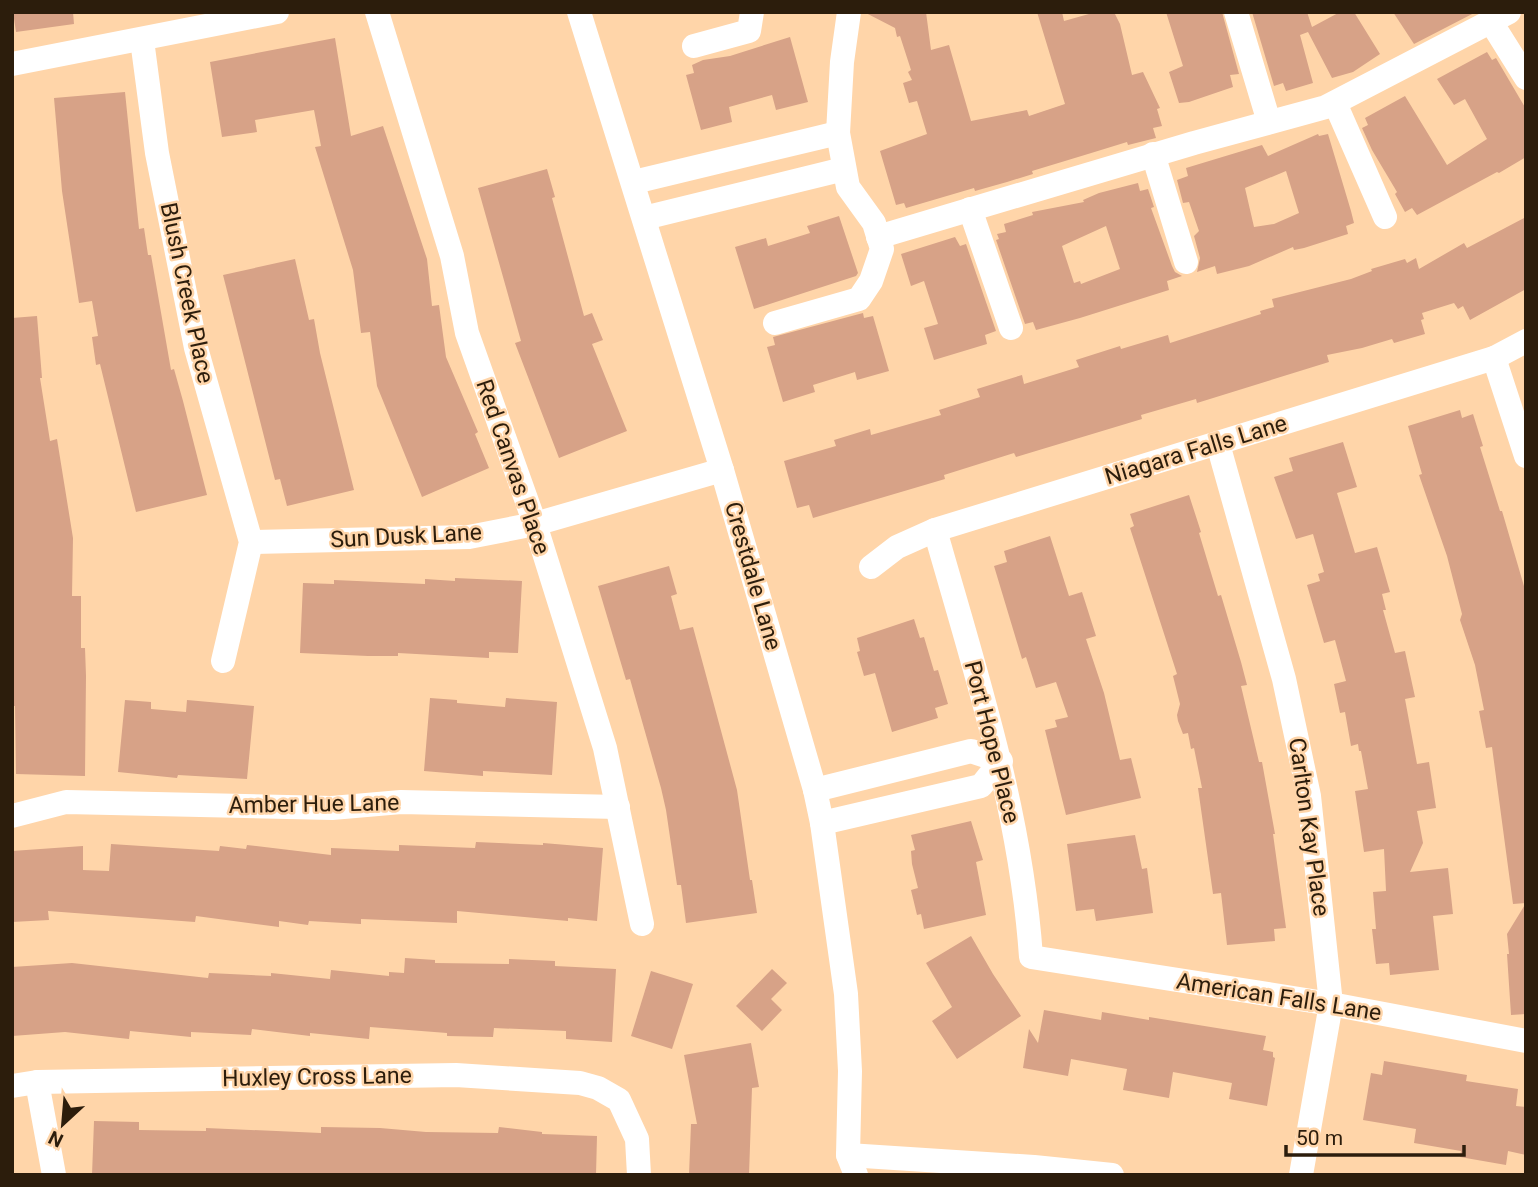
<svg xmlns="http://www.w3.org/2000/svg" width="1538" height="1187" font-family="Roboto,sans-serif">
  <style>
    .building { fill: #d7a287; fill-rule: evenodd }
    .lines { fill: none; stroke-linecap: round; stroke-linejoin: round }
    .minor { stroke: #fff; stroke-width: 24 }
    .labels { text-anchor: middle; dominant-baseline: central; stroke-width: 5; stroke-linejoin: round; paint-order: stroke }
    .street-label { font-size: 23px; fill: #2c1d0c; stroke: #ffd5a9 }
  </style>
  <rect width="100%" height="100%" fill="#ffd5a9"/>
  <g class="building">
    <polygon points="13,12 73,12 74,24 16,32"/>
    <polygon points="864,12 926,12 931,50 949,45 971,121 1027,110 1029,116 1065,104 1037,12 1062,12 1064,21 1096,12 1114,12 1120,24 1132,75 1143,72 1160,108 1157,109 1162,126 1153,128 1156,138 1128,145 1127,142 1088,154 1032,171 1033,174 1007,182 975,191 974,188 906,208 904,203 896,205 880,151 927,134 917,101 909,103 903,83 912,80 908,72 911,70 900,36 897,37 895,28"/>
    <polygon points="1166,12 1222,12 1239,74 1230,75 1233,87 1189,102 1179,103 1169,72 1183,66"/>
    <polygon points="1252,12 1307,12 1312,27 1340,12 1354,12 1380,54 1353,72 1332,78 1308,32 1300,35 1313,83 1286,91 1283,83 1274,86"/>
    <polygon points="1393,12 1476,12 1414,44"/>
    <polygon points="790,37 808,102 776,110 772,95 729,107 732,122 701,130 686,75 694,73 692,65 703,60 730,56"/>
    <polygon points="335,38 351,136 383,126 427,259 432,306 439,305 446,357 478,432 475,434 489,468 422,497 377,386 370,332 361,333 353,270 315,147 321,146 314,110 255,120 257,132 222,137 210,62"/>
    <polygon points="1487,52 1492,60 1496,58 1526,109 1526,157 1499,173 1497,172 1417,215 1412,208 1405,212 1395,194 1397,192 1372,150 1362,128 1368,125 1365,118 1405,96 1447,165 1487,139 1465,99 1454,105 1437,79"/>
    <polygon points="125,92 139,229 144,228 148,255 151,255 171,370 174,369 183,401 207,495 136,512 100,364 96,365 92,337 98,336 92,301 79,303 62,191 54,98"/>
    <path d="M 1318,134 L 1319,136 L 1328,134 L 1351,211 L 1354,223 L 1346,226 L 1348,234 L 1304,248 L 1294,250 L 1293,247 L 1249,266 L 1217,274 L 1215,266 L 1197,272 L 1200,258 L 1194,236 L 1199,231 L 1189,202 L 1183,203 L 1177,180 L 1188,176 L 1186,168 L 1262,145 L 1268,156 ZM 1286,171 L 1299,213 L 1274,224 L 1254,227 L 1245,188 Z"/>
    <polygon points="547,169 555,197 552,198 584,316 592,313 603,340 592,344 627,431 559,458 515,343 521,341 478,188"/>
    <path d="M 1138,183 L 1140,191 L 1148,189 L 1154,207 L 1151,208 L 1172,266 L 1175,272 L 1182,276 L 1167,281 L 1169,290 L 1080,318 L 1036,330 L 1033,322 L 1025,324 L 996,240 L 999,239 L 997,234 L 1006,232 L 1004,224 L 1033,215 L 1032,212 L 1084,202 L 1083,200 L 1099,193 ZM 1106,226 L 1120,269 L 1081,284 L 1080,281 L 1074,283 L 1062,246 Z"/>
    <polygon points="839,216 858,273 856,276 754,309 735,247 766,238 768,246 810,233 807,226"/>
    <polygon points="1526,217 1526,289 1470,320 1463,306 1458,309 1454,303 1422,313 1424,319 1421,320 1425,334 1394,343 1392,339 1362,348 1327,355 1329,362 1287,375 1197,403 1196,399 1141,415 1142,419 1016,457 1014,453 944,475 945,479 813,518 809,505 797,508 784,461 836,446 834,440 870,429 871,435 941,415 939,410 980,397 977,389 1022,375 1024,384 1079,367 1076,360 1120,346 1121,349 1168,335 1170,343 1261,314 1260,311 1274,307 1272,299 1351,279 1372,271 1371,269 1405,259 1407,263 1416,258 1419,269 1464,243 1467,248"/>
    <polygon points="955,237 960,246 966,244 996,331 985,335 987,344 934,360 924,328 938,324 924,281 911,286 901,254"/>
    <polygon points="295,259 309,320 314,319 320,353 354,490 287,506 280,479 275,480 223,275"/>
    <polygon points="863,313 864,318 873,316 889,371 857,380 855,372 813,385 815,392 783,402 767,347 775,345 773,337"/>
    <polygon points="37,316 42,378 40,378 50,441 57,439 73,538 72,596 81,596 81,648 85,648 86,676 85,776 16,774 15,706 12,706 12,318"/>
    <polygon points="1460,410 1462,418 1473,414 1483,446 1480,447 1500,511 1502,511 1526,593 1526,1014 1511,1015 1507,954 1509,954 1507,934 1526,903 1513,904 1492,747 1486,748 1479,711 1484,710 1475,665 1460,620 1462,614 1447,556 1419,475 1422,474 1408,426"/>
    <polygon points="1343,442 1357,487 1337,493 1355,553 1377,547 1390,592 1382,594 1386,610 1383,610 1395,653 1405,651 1415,697 1405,699 1417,764 1429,762 1436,808 1417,811 1423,843 1410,872 1448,868 1453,914 1433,916 1439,970 1390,975 1389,963 1376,964 1372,929 1376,929 1373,892 1386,891 1384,849 1364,852 1355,791 1368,789 1361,751 1359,751 1358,744 1351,746 1345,712 1340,713 1334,684 1346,681 1335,640 1324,643 1307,585 1320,581 1318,574 1324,572 1313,534 1296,539 1274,477 1293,471 1289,458"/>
    <polygon points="1189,495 1201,532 1199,533 1218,596 1221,595 1241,662 1247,685 1241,686 1259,762 1262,762 1275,834 1273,834 1286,928 1274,929 1275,941 1227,945 1221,893 1213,894 1198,788 1202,788 1194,748 1191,749 1188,733 1183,734 1178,721 1177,715 1180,704 1173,676 1177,674 1130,528 1134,526 1130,514"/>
    <polygon points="1050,536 1069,596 1082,592 1096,636 1086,639 1104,693 1120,760 1131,758 1141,798 1066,815 1045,730 1057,727 1055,720 1068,717 1056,682 1036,688 1026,657 1022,659 994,566 1007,562 1004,551"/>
    <polygon points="669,566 677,594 671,596 680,630 693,627 737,790 750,880 752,880 757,913 686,923 681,885 677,885 666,810 661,788 630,679 626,680 598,586"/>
    <polygon points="455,578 522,581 518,653 489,652 489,658 398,653 398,656 368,656 300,653 303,583 334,584 334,580 425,584 425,579 455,581"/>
    <polygon points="914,619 920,638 924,637 934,671 938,670 948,704 935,708 938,718 892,732 875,673 864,676 857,652 860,651 857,638"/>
    <polygon points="430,698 457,700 457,703 505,707 506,698 557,702 552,775 483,771 483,776 424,771"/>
    <polygon points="125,700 151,702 151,709 186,712 187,700 254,706 247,779 178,775 177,778 118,772"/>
    <polygon points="971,821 983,860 976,862 986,915 924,929 921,914 917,915 911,890 918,888 912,864 911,851 915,850 911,835"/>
    <polygon points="1135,835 1142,869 1147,868 1153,913 1096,921 1094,909 1076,911 1067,844"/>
    <polygon points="476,842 543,845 543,843 603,848 597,921 568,918 568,921 457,911 457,923 361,919 361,924 309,921 308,925 279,921 279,927 196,916 195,922 48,911 49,920 12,922 12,851 83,846 83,870 109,871 111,844 219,851 220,846 246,849 247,845 331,855 331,848 399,851 399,845 475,848"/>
    <polygon points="971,936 993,974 1021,1016 957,1059 932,1021 952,1007 926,963"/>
    <polygon points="405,958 435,960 435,963 509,964 509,959 555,961 555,966 616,969 612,1042 566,1039 566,1031 494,1028 493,1037 447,1036 447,1033 370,1027 369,1039 310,1033 310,1036 252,1029 251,1035 191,1032 191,1037 130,1031 129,1039 65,1032 12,1036 12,967 72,963 208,978 209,973 271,976 271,973 330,979 331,970 389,976 389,972 404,973"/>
    <polygon points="772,969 787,983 771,999 782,1010 762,1031 736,1006"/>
    <polygon points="651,971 693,984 672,1049 631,1036"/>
    <polygon points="1044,1010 1101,1020 1102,1012 1149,1020 1149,1017 1266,1036 1263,1050 1273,1052 1273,1057 1275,1058 1267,1106 1229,1099 1232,1083 1173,1072 1169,1098 1123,1090 1127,1069 1071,1059 1068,1076 1023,1068 1029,1029 1038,1043"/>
    <polygon points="751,1043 759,1087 752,1088 749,1175 689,1175 691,1124 697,1124 684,1055"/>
    <polygon points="1384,1061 1467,1075 1466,1081 1518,1089 1516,1106 1526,1107 1526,1155 1508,1151 1506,1165 1460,1157 1461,1151 1414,1143 1416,1129 1363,1120 1371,1073 1382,1075"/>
    <polygon points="94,1121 139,1122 139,1130 206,1131 206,1128 321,1133 321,1127 380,1128 426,1132 498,1133 499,1127 542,1132 542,1134 597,1136 596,1175 92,1175"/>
  </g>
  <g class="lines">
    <g class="minor">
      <polyline points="377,12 452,256 467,333 535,524 605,748 642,924"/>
      <polyline points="579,12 722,470 815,790 822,823 846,994 850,1071 848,1155 856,1175"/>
      <polyline points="1236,12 1269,122"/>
      <polyline points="1491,22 1526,78"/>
      <polyline points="142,40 157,153 196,348 251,542 223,661"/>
      <polyline points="694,46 749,31 752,12"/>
      <polyline points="12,64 277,12"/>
      <polyline points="1335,103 1385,217"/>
      <polyline points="1153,154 1186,262"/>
      <polyline points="634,182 838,133"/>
      <polyline points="970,209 1011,328"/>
      <polyline points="644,218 844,169"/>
      <polyline points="878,237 1194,143 1326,107 1509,12"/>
      <polyline points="775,323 859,299 871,281 882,249 874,223 848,187 838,133 842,62 849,12"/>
      <polyline points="1494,358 1526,456"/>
      <polyline points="1218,444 1284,679 1309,796 1331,1004 1301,1175"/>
      <path d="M 935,530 C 975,671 1021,810 1031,957 L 1331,1004 L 1526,1041"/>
      <polyline points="251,542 469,537 535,524 722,470"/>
      <polyline points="871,567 897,547 935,530 1494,358 1526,341"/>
      <polyline points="815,790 971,751 1001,761 981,786 822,823"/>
      <polyline points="12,816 66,802 332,808 401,802 618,807"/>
      <polyline points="37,1082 54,1175"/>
      <polyline points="12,1086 37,1082 456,1075 580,1083 598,1088 619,1100 637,1139 639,1175"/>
      <polyline points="848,1155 1034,1167 1112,1175"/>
    </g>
  </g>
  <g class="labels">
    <g class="street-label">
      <text transform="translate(187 293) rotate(78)">Blush Creek Place</text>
      <text transform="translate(1196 450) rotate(-17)">Niagara Falls Lane</text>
      <text transform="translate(513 467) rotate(71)">Red Canvas Place</text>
      <text transform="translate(406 536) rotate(-3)">Sun Dusk Lane</text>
      <text transform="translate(753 576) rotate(74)">Crestdale Lane</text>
      <text transform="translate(992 742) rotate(76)">Port Hope Place</text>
      <text transform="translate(314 804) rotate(-1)">Amber Hue Lane</text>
      <text transform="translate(1309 827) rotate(82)">Carlton Kay Place</text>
      <text transform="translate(1279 997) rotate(9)">American Falls Lane</text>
      <text transform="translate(317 1077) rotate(-1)">Huxley Cross Lane</text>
    </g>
  </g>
  <rect width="1538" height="1187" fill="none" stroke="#2c1d0c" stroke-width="28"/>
  <g transform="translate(63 1124) rotate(206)" stroke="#ffd5a9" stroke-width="5" paint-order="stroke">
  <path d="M0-5L12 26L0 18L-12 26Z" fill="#2c1d0c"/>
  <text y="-10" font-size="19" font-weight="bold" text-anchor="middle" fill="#2c1d0c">N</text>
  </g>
  <path d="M1286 1145v10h178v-10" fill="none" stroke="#2c1d0c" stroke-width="3.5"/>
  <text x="1296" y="1145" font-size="21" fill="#2c1d0c" stroke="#ffd5a9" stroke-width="5" paint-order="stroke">50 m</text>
</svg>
